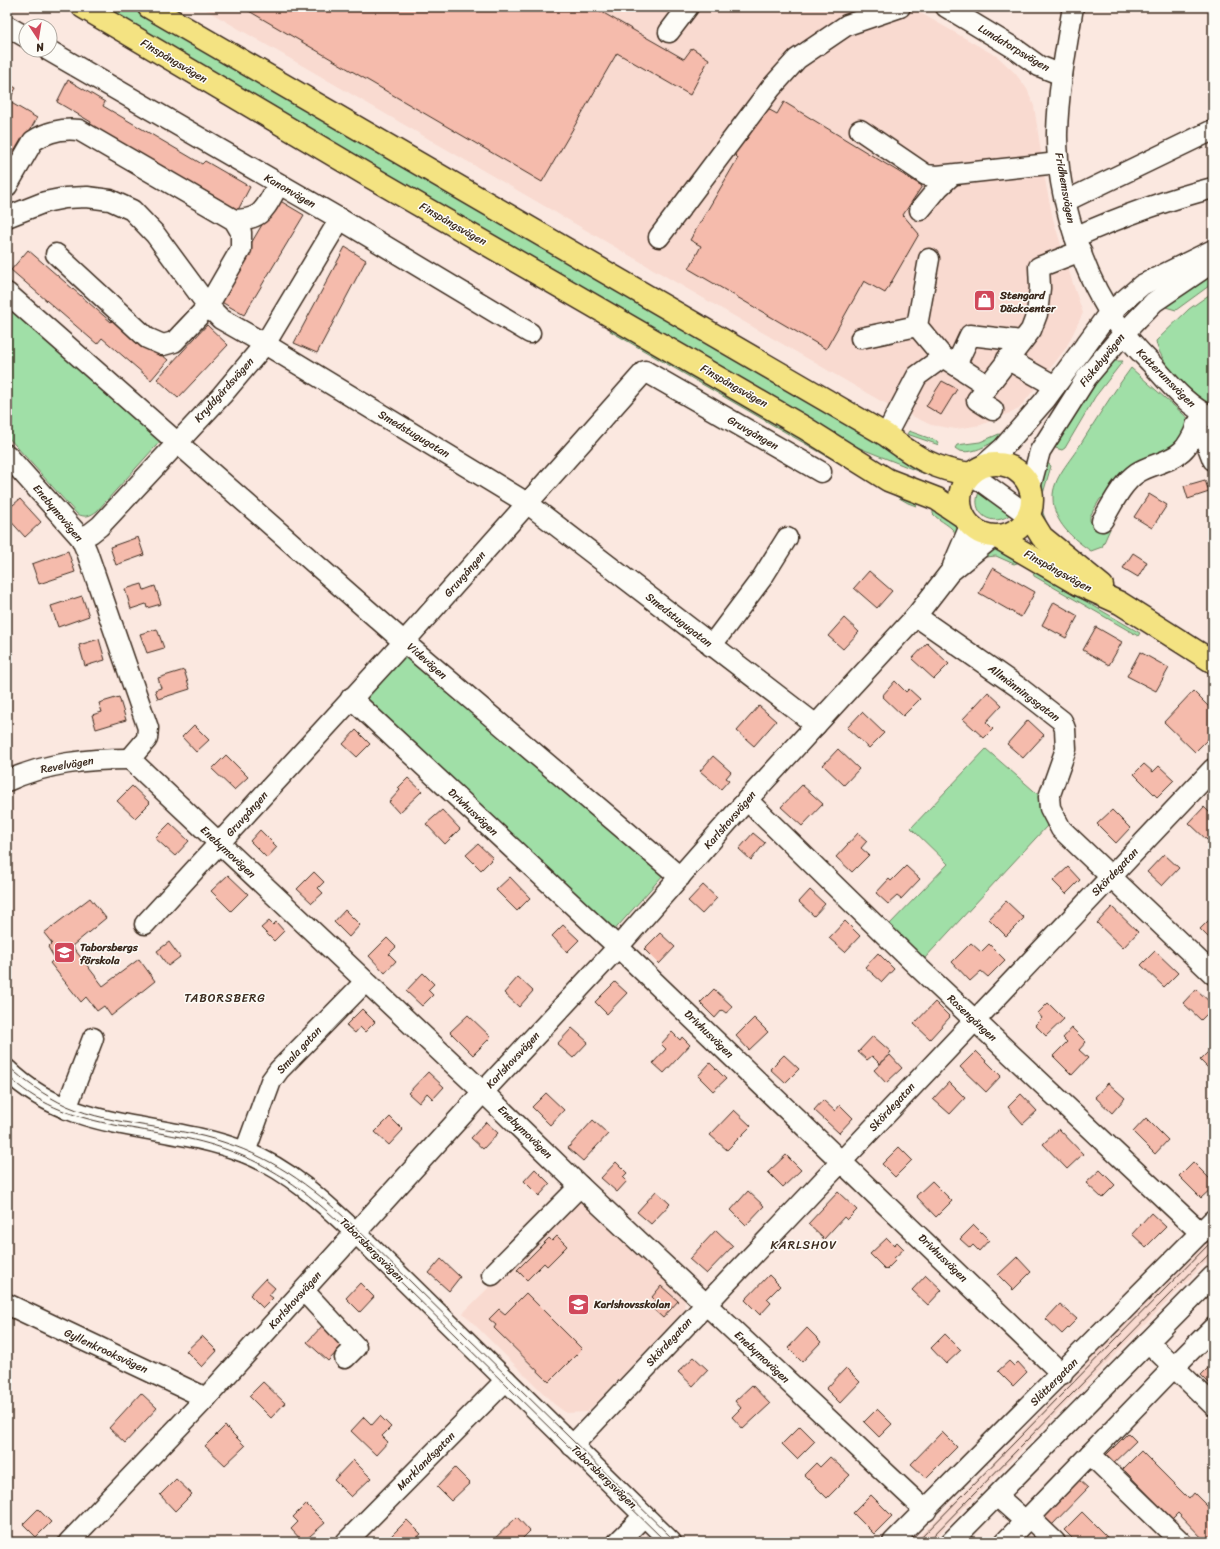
<svg xmlns="http://www.w3.org/2000/svg" width="1220" height="1549" font-family="Sriracha,sans-serif">
  <style>
    .built { fill: #f9dad0 }
    .green { fill: #a0dfa7; stroke: #6e8462 }
    .building { fill: #f5bbac; stroke: #3b2a1e }
    .lines { fill: none; stroke-linecap: round; stroke-linejoin: round }
    .minor-casing { stroke: #3b2a1e; stroke-width: 23 }
    .major-casing { stroke: #3b2a1e; stroke-width: 25 }
    .minor { stroke: #fdfcf7; stroke-width: 20 }
    .major { stroke: #f4e382; stroke-width: 22 }
    .tram { stroke: #3b2a1e; stroke-width: 1 }
    .labels { text-anchor: middle; dominant-baseline: central; stroke-width: 3; stroke-linejoin: round; paint-order: stroke }
    .street-label { font-size: 11px; fill: #3b2a1e; stroke: #fdfcf7 }
    .poi-label { font-size: 11px; font-weight: bold; fill: #3b2a1e; stroke: #fdfcf7; text-anchor: start }
    .neighbourhood-label { font-size: 12px; letter-spacing: 1px; fill: #3b2a1e; stroke: #fdfcf7 }
  </style>
  <rect width="100%" height="100%" fill="#fbe8e0"/>
  <filter id="ink" filterUnits="userSpaceOnUse"><feTurbulence type="fractalNoise" baseFrequency=".025" numOctaves="2"/><feDisplacementMap in="SourceGraphic" scale="8" xChannelSelector="R" yChannelSelector="G"/><feConvolveMatrix kernelMatrix="1 2 1 2 8 2 1 2 1" color-interpolation-filters="sRGB"/></filter>
  <g filter="url(#ink)">
    <g class="built">
      <polygon points="201,7 910,7 998,57 1015,73 1027,89 1034,106 1046,185 1053,219 1074,287 1083,313 1066,348 1019,409 981,425 956,429 931,425 879,400"/>
      <polygon points="582,1195 685,1298 684,1311 595,1404 587,1412 566,1413 554,1404 463,1313"/>
      <polygon points="1213,1236 1213,1255 1172,1297 931,1542 913,1542 987,1469 1091,1358"/>
    </g>
    <g class="green">
      <polygon points="98,7 133,7 910,458 932,472 930,476 847,443"/>
      <polygon points="1213,271 1213,283 1176,310 1162,306"/>
      <path d="M 1213,292 L 1213,407 C 1208,405 1203,403 1199,400 C 1185,390 1158,358 1156,341 L 1189,309 Z"/>
      <path d="M 7,300 L 165,436 L 97,511 C 90,516 86,518 77,514 L 7,436 Z"/>
      <polygon points="612,327 920,502 916,506 908,503 610,331"/>
      <polygon points="1111,361 1123,361 1095,397 1065,448 1062,450 1049,446 1060,425"/>
      <path d="M 1131,368 L 1190,420 L 1182,443 L 1114,493 L 1100,499 L 1090,516 L 1090,521 L 1099,531 L 1110,529 L 1102,547 L 1091,551 C 1073,539 1053,522 1053,498 C 1052,479 1071,460 1080,445 C 1097,418 1112,394 1131,368 Z"/>
      <polygon points="909,431 937,441 939,445 907,434"/>
      <path d="M 999,434 L 1003,435 C 993,443 967,459 955,448 L 957,445 L 980,442 Z"/>
      <path d="M 1044,460 L 1051,466 L 1042,497 L 1043,513 L 1049,529 C 1046,526 1043,522 1041,519 C 1032,505 1041,475 1044,460 Z"/>
      <path d="M 980,490 L 1012,513 C 993,530 968,513 980,490 Z"/>
      <path d="M 933,509 L 957,525 L 959,531 L 957,536 C 952,525 940,522 933,514 Z"/>
      <polygon points="994,549 997,549 1020,562 1014,564 996,556 976,558"/>
      <polygon points="1038,568 1044,577 1140,633 1138,636 1034,576 1032,569"/>
      <polygon points="405,650 664,874 611,934 362,696"/>
      <polygon points="986,749 1041,797 1043,812 1047,826 924,959 889,925 948,864 911,828"/>
    </g>
    <g class="building">
      <polygon points="242,7 593,7 684,59 692,48 709,59 690,95 617,53 542,182"/>
      <polygon points="68,80 105,102 103,106 202,164 205,161 250,187 238,210 195,185 192,189 89,128 91,122 57,102"/>
      <polygon points="7,83 16,88 7,104"/>
      <polygon points="8,101 37,118 7,170 7,104"/>
      <polygon points="784,102 922,186 903,215 919,234 885,293 864,281 826,349 689,269 701,246 690,240 738,158 735,155 735,137 745,136 745,142 766,108 777,114"/>
      <polygon points="277,199 304,215 244,315 218,300"/>
      <polygon points="345,247 366,260 317,353 294,343"/>
      <polygon points="28,250 111,322 116,316 168,360 151,380 102,338 97,344 11,270"/>
      <polygon points="207,325 228,345 178,398 157,379"/>
      <polygon points="942,381 957,389 941,415 926,406"/>
      <polygon points="1205,480 1209,492 1188,499 1184,486"/>
      <polygon points="1149,494 1167,505 1152,528 1134,517"/>
      <polygon points="20,499 41,522 25,537 7,517 7,510"/>
      <polygon points="138,537 144,555 116,565 110,547"/>
      <polygon points="68,551 75,572 39,584 32,564"/>
      <polygon points="1133,553 1147,562 1138,577 1123,568"/>
      <polygon points="993,568 1035,592 1021,617 979,593"/>
      <polygon points="869,571 892,591 877,608 854,588"/>
      <polygon points="142,584 144,590 155,586 161,604 147,608 146,604 131,609 125,589"/>
      <polygon points="82,596 89,616 58,627 51,606"/>
      <polygon points="1054,602 1078,616 1066,638 1042,625"/>
      <polygon points="844,618 859,632 843,649 828,636"/>
      <polygon points="1096,627 1122,642 1109,665 1083,650"/>
      <polygon points="157,629 164,648 147,653 140,634"/>
      <polygon points="99,639 105,660 85,666 79,645"/>
      <polygon points="927,643 949,664 934,679 912,659"/>
      <polygon points="1140,652 1169,668 1156,691 1127,676"/>
      <polygon points="184,670 190,689 158,699 155,690 161,688 158,678"/>
      <polygon points="895,681 906,692 909,689 920,699 903,716 882,696"/>
      <polygon points="1193,691 1213,711 1213,739 1210,737 1195,752 1164,722"/>
      <polygon points="988,692 1002,705 986,722 993,729 984,738 963,719"/>
      <polygon points="119,697 126,720 96,729 92,715 102,712 99,703"/>
      <polygon points="759,706 776,721 754,746 737,731"/>
      <polygon points="862,712 884,733 869,748 847,728"/>
      <polygon points="1028,720 1044,735 1023,758 1007,744"/>
      <polygon points="194,725 209,740 196,752 182,737"/>
      <polygon points="356,730 370,744 357,757 343,744"/>
      <polygon points="838,749 859,769 844,785 823,765"/>
      <polygon points="226,755 248,777 234,790 212,769"/>
      <polygon points="713,756 731,772 726,778 729,780 721,789 700,771"/>
      <polygon points="1144,764 1153,772 1159,766 1174,780 1157,797 1134,774"/>
      <polygon points="408,778 422,791 399,813 389,802 400,790 398,788"/>
      <polygon points="802,785 823,804 802,826 781,807"/>
      <polygon points="132,786 150,803 135,818 117,801"/>
      <polygon points="1204,807 1213,816 1213,833 1207,840 1189,823"/>
      <polygon points="442,810 460,829 445,844 426,824"/>
      <polygon points="1112,810 1130,828 1116,843 1097,824"/>
      <polygon points="170,823 189,841 175,856 155,838"/>
      <polygon points="260,830 277,847 267,858 250,841"/>
      <polygon points="753,833 765,843 751,860 739,849"/>
      <polygon points="858,833 867,841 861,848 869,855 852,872 836,857"/>
      <polygon points="478,844 493,858 481,870 466,855"/>
      <polygon points="1164,854 1179,868 1162,886 1147,872"/>
      <polygon points="906,866 920,879 901,899 897,896 888,904 876,893 889,879 891,881"/>
      <polygon points="1068,867 1080,880 1066,894 1053,881"/>
      <polygon points="314,872 324,882 318,888 323,893 312,903 297,889"/>
      <polygon points="228,875 248,894 231,911 211,891"/>
      <polygon points="510,877 530,898 517,911 496,890"/>
      <polygon points="703,885 717,898 702,914 688,901"/>
      <polygon points="810,890 825,904 814,916 799,902"/>
      <polygon points="90,898 106,918 72,946 103,986 139,959 155,981 111,1016 104,1006 97,1011 86,997 81,1002 50,963 55,959 48,947 52,943 44,933"/>
      <polygon points="1006,901 1024,918 1006,936 989,919"/>
      <polygon points="1112,907 1138,932 1123,948 1097,923"/>
      <polygon points="345,910 360,925 349,937 334,922"/>
      <polygon points="1213,916 1213,942 1200,929"/>
      <polygon points="269,921 273,925 276,922 284,931 274,941 261,928"/>
      <polygon points="845,921 860,936 845,952 829,938"/>
      <polygon points="563,925 579,940 567,952 552,936"/>
      <polygon points="660,933 675,947 659,964 644,949"/>
      <polygon points="387,938 396,947 389,954 396,961 385,973 369,956"/>
      <polygon points="169,942 180,957 168,966 157,951"/>
      <polygon points="971,943 981,952 989,944 1005,960 988,977 981,971 970,981 952,962"/>
      <polygon points="1155,951 1178,973 1164,987 1141,965"/>
      <polygon points="878,953 894,969 882,982 865,967"/>
      <polygon points="423,973 434,984 428,990 433,995 422,1006 406,991"/>
      <polygon points="518,977 533,991 519,1007 504,993"/>
      <polygon points="615,982 627,993 607,1014 595,1002"/>
      <polygon points="714,989 733,1007 726,1013 722,1010 715,1018 700,1003"/>
      <polygon points="1196,989 1213,1005 1213,1008 1201,1020 1183,1003"/>
      <polygon points="935,1002 950,1017 930,1039 914,1024"/>
      <polygon points="1048,1003 1064,1019 1046,1036 1035,1025 1042,1018 1038,1013"/>
      <polygon points="362,1009 375,1022 365,1032 360,1027 355,1033 346,1025"/>
      <polygon points="468,1015 491,1037 473,1055 450,1032"/>
      <polygon points="754,1018 768,1032 749,1050 736,1036"/>
      <polygon points="572,1028 588,1042 573,1058 557,1044"/>
      <polygon points="1072,1028 1086,1042 1079,1050 1088,1058 1072,1075 1053,1056 1067,1042 1063,1038"/>
      <polygon points="672,1032 680,1040 682,1037 690,1045 664,1073 653,1063 666,1049 661,1044"/>
      <polygon points="873,1036 891,1052 880,1064 872,1056 867,1060 858,1052"/>
      <polygon points="1213,1047 1213,1073 1200,1060"/>
      <polygon points="976,1051 1001,1076 986,1092 960,1067"/>
      <polygon points="784,1055 799,1069 785,1083 770,1069"/>
      <polygon points="890,1055 902,1068 886,1083 874,1070"/>
      <polygon points="710,1063 726,1079 713,1091 698,1076"/>
      <polygon points="428,1072 444,1087 433,1099 427,1093 419,1103 408,1093"/>
      <polygon points="949,1082 965,1098 950,1114 933,1099"/>
      <polygon points="1108,1083 1125,1098 1112,1113 1095,1097"/>
      <polygon points="546,1093 564,1110 550,1125 532,1107"/>
      <polygon points="1021,1094 1037,1111 1023,1124 1008,1107"/>
      <polygon points="823,1100 835,1111 840,1105 853,1118 839,1133 814,1110"/>
      <polygon points="734,1110 751,1126 727,1150 710,1135"/>
      <polygon points="390,1117 403,1130 389,1145 375,1132"/>
      <polygon points="1146,1118 1168,1140 1155,1154 1133,1132"/>
      <polygon points="593,1120 608,1134 583,1161 568,1148"/>
      <polygon points="486,1122 498,1133 483,1149 471,1138"/>
      <polygon points="1059,1129 1083,1154 1067,1169 1043,1144"/>
      <polygon points="899,1147 912,1160 895,1177 882,1164"/>
      <polygon points="786,1155 801,1170 783,1187 768,1172"/>
      <polygon points="616,1162 627,1173 623,1177 627,1181 617,1192 601,1178"/>
      <polygon points="1193,1162 1213,1182 1213,1187 1201,1198 1179,1176"/>
      <polygon points="535,1169 550,1184 539,1196 524,1181"/>
      <polygon points="1100,1170 1115,1185 1102,1198 1086,1183"/>
      <polygon points="932,1181 952,1201 936,1217 916,1196"/>
      <polygon points="656,1191 670,1204 651,1224 637,1212"/>
      <polygon points="748,1191 764,1206 746,1225 731,1210"/>
      <polygon points="838,1192 857,1210 847,1220 844,1217 824,1239 808,1224"/>
      <polygon points="1151,1213 1166,1227 1146,1247 1132,1234"/>
      <polygon points="974,1225 989,1240 979,1251 973,1245 970,1248 960,1239"/>
      <polygon points="716,1230 733,1246 706,1274 689,1259"/>
      <polygon points="557,1236 567,1246 547,1266 544,1263 527,1280 517,1270 549,1238 552,1241"/>
      <polygon points="887,1238 894,1245 897,1242 904,1249 894,1258 896,1260 886,1270 870,1254"/>
      <polygon points="1017,1257 1031,1272 1013,1290 998,1275"/>
      <polygon points="441,1259 460,1277 449,1291 429,1273"/>
      <polygon points="769,1275 780,1286 767,1299 771,1303 760,1315 745,1300"/>
      <polygon points="926,1275 942,1290 928,1305 912,1290"/>
      <polygon points="265,1279 275,1288 269,1295 273,1298 263,1308 250,1295"/>
      <polygon points="360,1283 374,1297 360,1312 346,1298"/>
      <polygon points="661,1286 678,1301 663,1318 650,1306 655,1300 652,1297"/>
      <polygon points="526,1293 582,1349 549,1382 494,1328 496,1325 489,1319 499,1309 505,1314"/>
      <polygon points="1060,1304 1077,1319 1062,1334 1046,1319"/>
      <polygon points="326,1322 346,1342 328,1361 307,1342"/>
      <polygon points="807,1328 821,1342 802,1362 788,1348"/>
      <polygon points="945,1334 961,1350 946,1364 931,1348"/>
      <polygon points="202,1336 217,1351 202,1367 186,1351"/>
      <polygon points="694,1357 708,1370 693,1386 678,1372"/>
      <polygon points="1009,1361 1014,1366 1018,1362 1027,1372 1013,1386 998,1371"/>
      <polygon points="1213,1363 1213,1387 1201,1375"/>
      <polygon points="846,1368 860,1382 840,1403 826,1389"/>
      <polygon points="263,1382 285,1403 271,1418 249,1396"/>
      <polygon points="752,1385 770,1404 743,1429 732,1417 741,1408 735,1401"/>
      <polygon points="141,1393 157,1408 125,1443 109,1428"/>
      <polygon points="877,1409 892,1424 879,1437 864,1422"/>
      <polygon points="380,1416 391,1427 382,1436 388,1442 376,1455 351,1431 364,1417 372,1425"/>
      <polygon points="225,1426 245,1446 225,1465 205,1446"/>
      <polygon points="800,1426 815,1441 797,1459 782,1444"/>
      <polygon points="942,1432 957,1447 926,1478 911,1464"/>
      <polygon points="1128,1433 1136,1441 1108,1468 1100,1461"/>
      <polygon points="1141,1451 1189,1499 1194,1493 1213,1512 1213,1542 1206,1542 1178,1513 1172,1519 1123,1469"/>
      <polygon points="830,1457 850,1475 827,1498 804,1475 816,1463 820,1467"/>
      <polygon points="353,1460 371,1478 351,1497 334,1480"/>
      <polygon points="455,1468 470,1483 451,1501 437,1487"/>
      <polygon points="176,1479 192,1494 175,1511 160,1495"/>
      <polygon points="1079,1480 1088,1488 1048,1529 1040,1520"/>
      <polygon points="871,1495 892,1516 874,1534 853,1513"/>
      <polygon points="306,1504 325,1523 303,1542 291,1529 298,1522 293,1517"/>
      <polygon points="38,1509 51,1522 36,1537 23,1524"/>
      <polygon points="1082,1512 1112,1542 1076,1542 1064,1530"/>
      <polygon points="517,1517 530,1531 521,1540 523,1542 491,1542"/>
      <polygon points="407,1520 421,1534 412,1542 385,1542"/>
    </g>
    <g class="lines">
      <defs>
        <g id="minor">
          <polyline points="946,7 1014,48 1039,66 1062,75"/>
          <path d="M 1073,7 C 1066,49 1058,91 1057,133 C 1056,192 1082,275 1117,323 C 1126,337 1138,350 1150,362 C 1168,382 1188,408 1213,417"/>
          <polyline points="7,26 26,37"/>
          <polyline points="669,32 688,7"/>
          <polyline points="48,50 340,219 530,333"/>
          <polyline points="860,130 926,175 937,176 1058,163"/>
          <path d="M 7,186 L 33,141 C 46,132 63,128 79,130 L 234,220 L 241,232 L 241,249 L 208,306 L 174,342 L 163,345 L 147,338 L 56,254"/>
          <polyline points="1066,201 1213,130"/>
          <polyline points="920,210 939,187 952,175"/>
          <polyline points="7,217 45,202 65,198 87,197 110,200 132,210 155,234 208,306 221,319 265,344 527,503 816,725"/>
          <path d="M 234,220 C 264,220 265,207 279,184"/>
          <polyline points="659,237 771,88 797,59 847,25 900,7"/>
          <path d="M 1075,237 C 1120,217 1165,200 1213,188"/>
          <polyline points="929,259 917,326 943,357"/>
          <polyline points="7,293 404,642 680,877"/>
          <polyline points="861,338 917,326"/>
          <polyline points="1007,359 1055,386"/>
          <polyline points="956,365 970,335 1022,341"/>
          <polyline points="993,410 977,400 1031,330 1037,314 1040,288 1039,267 1081,251"/>
          <polyline points="1196,426 1205,439 1213,460"/>
          <polyline points="886,435 917,376 943,357 988,386"/>
          <polyline points="7,455 81,538 87,552 148,728 147,739 130,759 483,1092 580,1186 926,1511"/>
          <polyline points="985,464 1003,448 1045,400 1109,313 1142,285 1213,250"/>
          <polyline points="971,474 1029,516"/>
          <polyline points="1030,488 1040,451 1087,377 1124,333 1154,302 1213,262"/>
          <path d="M 1102,521 C 1112,505 1121,484 1137,473 C 1151,464 1169,463 1182,451 C 1192,442 1196,426 1203,414"/>
          <polyline points="81,538 91,533 100,526 222,395 265,344 340,219"/>
          <polyline points="953,566 970,526"/>
          <polyline points="916,616 1021,689 1062,721 1065,729 1066,749 1049,797 1050,808 1061,829 1213,974"/>
          <polyline points="711,646 762,578 787,538"/>
          <polyline points="351,698 618,947 1062,1374"/>
          <path d="M 7,781 C 46,763 87,759 130,759"/>
          <polyline points="747,800 918,967 1201,1233"/>
          <polyline points="145,924 404,642 645,371 821,472"/>
          <path d="M 7,1070 C 74,1136 163,1120 244,1152 C 288,1169 322,1201 356,1233 L 671,1542"/>
          <polyline points="66,1109 93,1038"/>
          <polyline points="245,1152 271,1081 279,1070 365,982"/>
          <polyline points="492,1275 580,1186"/>
          <polyline points="304,1291 356,1347 345,1358"/>
          <polyline points="7,1304 206,1398"/>
          <polyline points="1148,1342 1213,1405"/>
          <polyline points="572,1446 1213,769"/>
          <polyline points="1090,1454 1181,1542"/>
          <polyline points="997,1496 1025,1521"/>
          <polyline points="1029,1517 1055,1542"/>
          <polyline points="69,1542 206,1398 483,1092 618,947 747,800 916,616 950,572 993,537"/>
          <polyline points="346,1542 506,1380"/>
          <polyline points="618,1542 644,1516"/>
          <polyline points="893,1542 1213,1220"/>
          <polyline points="951,1542 1213,1276"/>
          <polyline points="1005,1542 1175,1366 1213,1328"/>
        </g>
        <g id="major">
          <polyline points="83,7 369,176 805,428 888,480 937,499 964,517"/>
          <path d="M 149,7 L 886,435 C 914,456 934,470 971,474"/>
          <circle cx="996" cy="500" r="36"/>
          <polyline points="1029,516 1042,537 1102,586"/>
          <polyline points="997,537 1078,584 1120,603 1213,662"/>
        </g>
      </defs>
      <use href="#minor" class="minor-casing"/>
      <use href="#major" class="major-casing"/>
      <use href="#minor" class="minor"/>
      <use href="#major" class="major"/>
      <g class="tram">
        <path d="M 7,1065 C 24,1081 45,1096 67,1106 C 116,1127 173,1125 223,1142 C 279,1160 317,1191 359,1231 L 676,1542"/>
        <path d="M 7,1075 C 65,1133 149,1123 222,1148 C 278,1167 312,1196 354,1236 L 666,1542"/>
        <polyline points="917,1542 1213,1240"/>
        <polyline points="927,1542 1213,1250"/>
      </g>
    </g>
  </g>
  <defs>
    <symbol id="shop-square" viewBox="-11 -11 22 22"><rect x="-9" y="-9" width="18" height="18" rx="4" fill="#d1495b" stroke="#fdfcf7"/><path d="M-5-2.5h2.3a2.7 3.5 0 0 1 5.4 0H5L5.5 6h-11ZM-1.5-2.5h3a1.5 2.3 0 0 0-3 0Z" fill="#fff"/></symbol>
    <symbol id="school-square" viewBox="-11 -11 22 22"><rect x="-9" y="-9" width="18" height="18" rx="4" fill="#d1495b" stroke="#fdfcf7"/><path d="M0-5L7-2L0 1L-7-2ZM-4 1L0 2.5L4 1V4Q0 6-4 4Z" fill="#fff"/></symbol>
  </defs>
  <g fill-rule="evenodd">
    <use href="#shop-square" x="972" y="288" width="25" height="25"/>
    <use href="#school-square" x="52" y="940" width="25" height="25"/>
    <use href="#school-square" x="566" y="1292" width="25" height="25"/>
  </g>
  <g class="labels">
    <g class="street-label">
      <text transform="translate(1014 48) rotate(31)">Lundatorpsvägen</text>
      <text transform="translate(174 61) rotate(31)">Finspångsvägen</text>
      <text transform="translate(1065 188) rotate(80)">Fridhemsvägen</text>
      <text transform="translate(290 191) rotate(30)">Kanonvägen</text>
      <text transform="translate(453 224) rotate(30)">Finspångsvägen</text>
      <text transform="translate(1102 360) rotate(-51)">Fiskebyvägen</text>
      <text transform="translate(1166 378) rotate(45)">Katterumsvägen</text>
      <text transform="translate(734 386) rotate(30)">Finspångsvägen</text>
      <text transform="translate(224 390) rotate(-48)">Kryddgårdsvägen</text>
      <text transform="translate(753 433) rotate(30)">Gruvgången</text>
      <text transform="translate(414 434) rotate(31)">Smedstugugatan</text>
      <text transform="translate(58 513) rotate(50)">Enebymovägen</text>
      <text transform="translate(1058 571) rotate(29)">Finspångsvägen</text>
      <text transform="translate(465 574) rotate(-49)">Gruvgången</text>
      <text transform="translate(679 620) rotate(38)">Smedstugugatan</text>
      <text transform="translate(427 661) rotate(41)">Videvägen</text>
      <text transform="translate(1024 693) rotate(37)">Allmänningsgatan</text>
      <text transform="translate(67 765) rotate(-10)">Revelvägen</text>
      <text transform="translate(473 812) rotate(43)">Drivhusvägen</text>
      <text transform="translate(247 814) rotate(-48)">Gruvgången</text>
      <text transform="translate(730 820) rotate(-49)">Karlshovsvägen</text>
      <text transform="translate(228 852) rotate(43)">Enebymovägen</text>
      <text transform="translate(1115 872) rotate(-46)">Skördegatan</text>
      <text transform="translate(972 1018) rotate(43)">Rosengången</text>
      <text transform="translate(709 1034) rotate(44)">Drivhusvägen</text>
      <text transform="translate(299 1050) rotate(-47)">Smala gatan</text>
      <text transform="translate(513 1060) rotate(-47)">Karlshovsvägen</text>
      <text transform="translate(892 1107) rotate(-47)">Skördegatan</text>
      <text transform="translate(525 1132) rotate(44)">Enebymovägen</text>
      <text transform="translate(372 1250) rotate(45)">Taborsbergsvägen</text>
      <text transform="translate(943 1258) rotate(44)">Drivhusvägen</text>
      <text transform="translate(295 1300) rotate(-48)">Karlshovsvägen</text>
      <text transform="translate(669 1342) rotate(-47)">Skördegatan</text>
      <text transform="translate(106 1351) rotate(25)">Gyllenkrooksvägen</text>
      <text transform="translate(762 1357) rotate(43)">Enebymovägen</text>
      <text transform="translate(1054 1382) rotate(-45)">Slåttergatan</text>
      <text transform="translate(426 1461) rotate(-45)">Marklandsgatan</text>
      <text transform="translate(604 1477) rotate(44)">Taborsbergsvägen</text>
    </g>
    <g class="poi-label">
      <text x="1000" y="295">Stengard<tspan x="1000" dy="13">Däckcenter</tspan></text>
      <text x="80" y="947">Taborsbergs<tspan x="80" dy="13">förskola</tspan></text>
      <text x="594" y="1304">Karlshovsskolan</text>
    </g>
    <g class="neighbourhood-label">
      <text x="225" y="998">TABORSBERG</text>
      <text x="804" y="1245">KARLSHOV</text>
    </g>
  </g>
  <rect width="1220" height="1549" fill="none" stroke="#fdfcf7" stroke-width="24"/>
  <rect x="12" y="12" width="1196" height="1525" fill="none" stroke="#3b2a1e" stroke-width="1.5" filter="url(#ink)"/>
  <g transform="translate(38 38) rotate(168)"><circle r="19" fill="#fdfcf7" stroke="#afa8a0"/>
  <path d="M0-3L7 15L0 10L-7 15Z" fill="#d1495b"/>
  <text y="-6" font-size="11" font-weight="bold" text-anchor="middle" fill="#3b2a1e">N</text>
  </g>
</svg>
